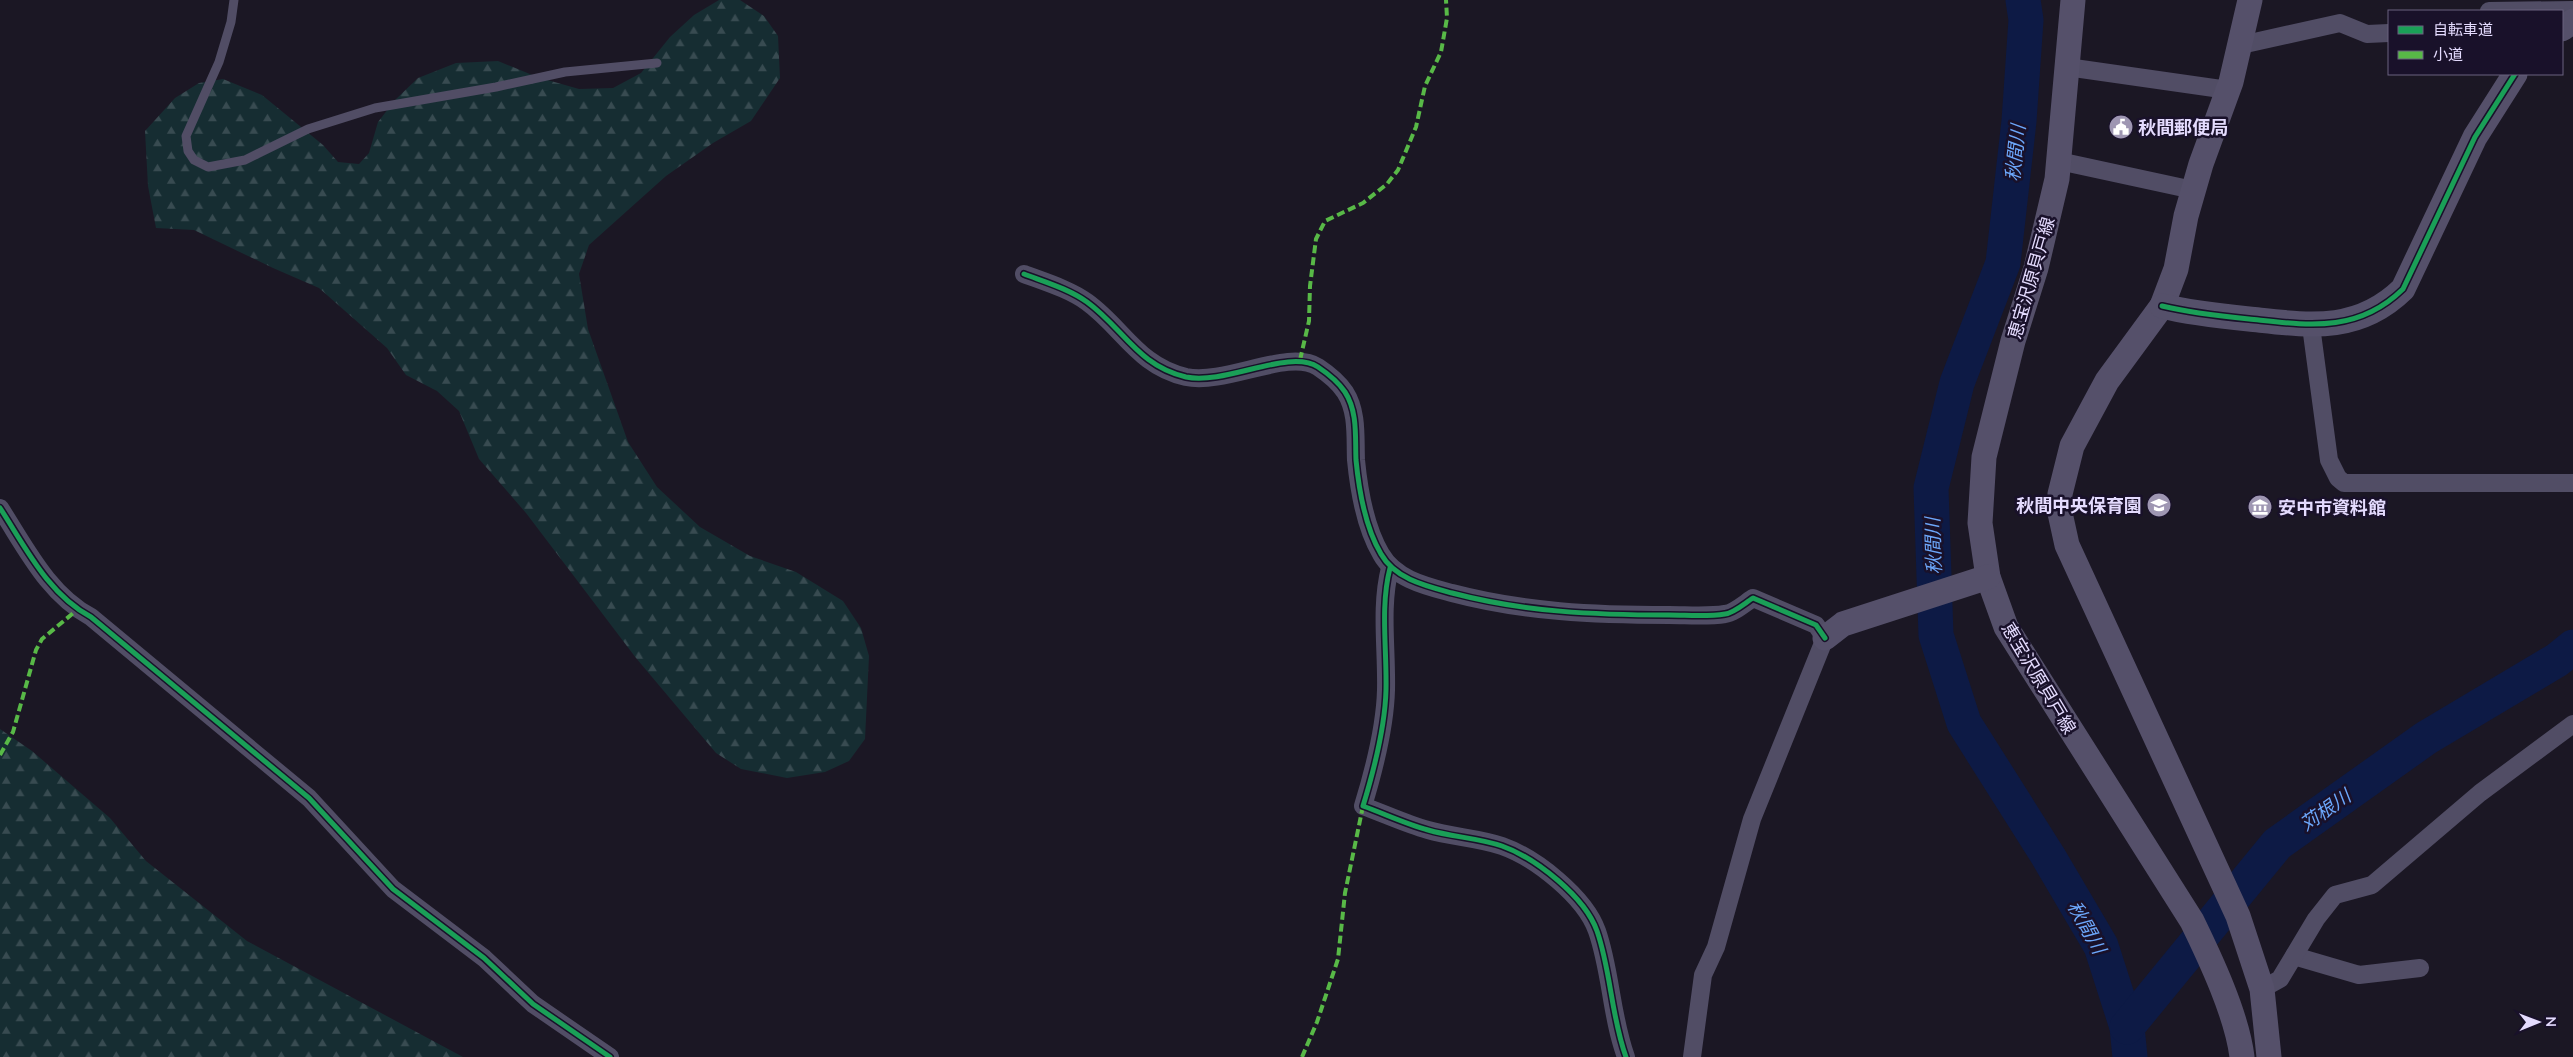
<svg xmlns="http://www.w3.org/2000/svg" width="2573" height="1057" font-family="Mulish,'Noto Sans JP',sans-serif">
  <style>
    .forest { fill: url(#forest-firs) }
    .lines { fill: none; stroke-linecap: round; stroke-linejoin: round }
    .river { stroke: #0d1a45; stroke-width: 35 }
    .lane { stroke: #514d65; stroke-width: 9 }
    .street { stroke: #514d65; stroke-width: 18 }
    .secondary { stroke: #55506a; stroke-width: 25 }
    .quiet { stroke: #58b947; stroke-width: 4; stroke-dasharray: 8 4; stroke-linecap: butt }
    .cycleway-casing { stroke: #19112a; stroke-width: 8 }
    .cycleway { stroke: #1a9f57; stroke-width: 5 }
    .labels { text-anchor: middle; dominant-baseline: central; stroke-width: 5; stroke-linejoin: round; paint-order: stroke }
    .poi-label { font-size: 18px; font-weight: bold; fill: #e4dbfe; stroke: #19112a; text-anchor: start }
    .street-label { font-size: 18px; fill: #e4dbfe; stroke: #19112a }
    .water-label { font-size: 19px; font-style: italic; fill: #6ca7fb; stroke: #19112a }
  </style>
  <defs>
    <pattern id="forest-firs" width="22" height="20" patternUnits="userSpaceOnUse" patternTransform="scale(1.25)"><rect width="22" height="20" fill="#162d32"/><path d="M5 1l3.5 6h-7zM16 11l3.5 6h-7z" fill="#384b51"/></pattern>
  </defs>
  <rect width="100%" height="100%" fill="#1b1724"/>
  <g class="forest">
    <polygon points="719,0 740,0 764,16 778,36 780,78 751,121 713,143 666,176 589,245 579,274 588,329 628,442 657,487 700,527 750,556 796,572 843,601 861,628 869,656 865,739 849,761 825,772 787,778 741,769 716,753 636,658 526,513 479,459 459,411 437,391 406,375 387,348 319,288 273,268 194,230 156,228 148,186 145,131 175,98 199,83 223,79 262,95 323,145 338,162 359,164 369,153 378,122 395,100 418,78 456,63 498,61 537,77 579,89 613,88 641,73 670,37 694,15"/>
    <polygon points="0,729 32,751 110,818 146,861 247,941 463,1057 0,1057"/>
  </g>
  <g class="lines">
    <g class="river">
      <polyline points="2023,0 2026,20 2019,121 2003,263 1957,383 1931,488 1936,635 1964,723 2048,856 2101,946 2127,1027 2130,1057"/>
      <polyline points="2127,1027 2277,844 2426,738 2557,660 2573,647"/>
    </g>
    <polyline class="lane" points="234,0 231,22 219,62 186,136 188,151 194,160 208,167 245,160 308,129 375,108 496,87 565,72 657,63"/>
    <g class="street">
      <polyline points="2489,11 2573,10"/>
      <polyline points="2241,45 2340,23 2367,34 2389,33"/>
      <polyline points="2067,67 2228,90"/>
      <polyline points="2059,161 2193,190"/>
      <path d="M 1024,274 C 1045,282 1069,289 1087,302 C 1123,328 1138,366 1186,377 C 1227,385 1289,348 1318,367 C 1327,373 1339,383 1345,392 C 1358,412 1355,438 1356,460 C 1359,491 1365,527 1381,554 C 1395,579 1426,586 1452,593 C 1524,612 1595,615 1669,615 C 1687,615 1707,617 1725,614 C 1734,613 1745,603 1753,598 L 1816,625 L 1825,638 L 1752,819 L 1716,947 L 1703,975 L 1692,1057"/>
      <polyline points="2311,326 2329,460 2338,478 2344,483 2573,483"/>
      <path d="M 0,508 C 26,548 48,594 91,617 L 309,798 L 393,889 L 484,958 L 533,1004 L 610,1057"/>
      <path d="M 1390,568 C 1380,607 1387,649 1386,690 C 1385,728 1374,770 1363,806 C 1385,814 1406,824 1428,830 C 1452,837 1479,838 1502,846 C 1536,858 1585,897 1597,931 C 1611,971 1611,1016 1626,1057"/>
      <polyline points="2294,956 2359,975 2420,968"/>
      <polyline points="2262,989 2280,979 2316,919 2335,895 2372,885 2480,793 2573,724"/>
    </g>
    <g class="secondary">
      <path d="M 2073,0 L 2057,179 L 2036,268 L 2013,341 L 1984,457 L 1980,523 L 1988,577 L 2006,627 L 2192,921 C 2210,958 2237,1015 2242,1057"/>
      <polyline points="2250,0 2231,82 2201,164 2186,216 2176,269 2162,306 2107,381 2072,446 2060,494 2060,513 2067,545 2238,916 2262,989 2269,1057"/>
      <polyline points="2562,29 2573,21"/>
      <path d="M 2162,306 C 2191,313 2219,316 2249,319 C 2307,325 2357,334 2403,289 L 2475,137 L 2515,74"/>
      <polyline points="1825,638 1843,624 1988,577"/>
    </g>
    <g class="quiet">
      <polyline points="1300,360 1309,321 1310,286 1316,239 1325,221 1363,203 1387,184 1398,170 1416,127 1425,86 1441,52 1447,18 1446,0"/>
      <polyline points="0,755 13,732 36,650 42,639 77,610"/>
      <polyline points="1302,1057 1317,1022 1338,959 1345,893 1363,806"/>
    </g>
    <defs>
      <g id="cycleway">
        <path d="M 1024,274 C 1045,282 1069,289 1087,302 C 1123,328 1138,366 1186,377 C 1227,385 1289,348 1318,367 C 1327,373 1339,383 1345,392 C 1358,412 1355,438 1356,460 C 1359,491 1365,527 1381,554 C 1395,579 1426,586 1452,593 C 1524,612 1595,615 1669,615 C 1687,615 1707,617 1725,614 C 1734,613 1745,603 1753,598 L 1816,625 L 1825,638"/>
        <path d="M 2162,306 C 2191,313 2219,316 2249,319 C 2307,325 2357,334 2403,289 L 2475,137 L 2515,74"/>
        <path d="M 0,508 C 26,548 48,594 91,617 L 309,798 L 393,889 L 484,958 L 533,1004 L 610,1057"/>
        <path d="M 1390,568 C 1380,607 1387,649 1386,690 C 1385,728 1374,770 1363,806 C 1385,814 1406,824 1428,830 C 1452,837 1479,838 1502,846 C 1536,858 1585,897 1597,931 C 1611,971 1611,1016 1626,1057"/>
      </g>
    </defs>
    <use href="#cycleway" class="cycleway-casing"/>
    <use href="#cycleway" class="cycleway"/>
  </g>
  <defs>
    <symbol id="civic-disc" viewBox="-11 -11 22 22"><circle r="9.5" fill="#9e96b2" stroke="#19112a"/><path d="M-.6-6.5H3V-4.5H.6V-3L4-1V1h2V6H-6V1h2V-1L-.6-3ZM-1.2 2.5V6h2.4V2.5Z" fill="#fff"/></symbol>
    <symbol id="school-disc" viewBox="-11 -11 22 22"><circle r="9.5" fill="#9e96b2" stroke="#19112a"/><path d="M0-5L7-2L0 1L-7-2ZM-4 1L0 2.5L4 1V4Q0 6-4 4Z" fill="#fff"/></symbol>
    <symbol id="museum-disc" viewBox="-11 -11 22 22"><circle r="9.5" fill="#9e96b2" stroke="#19112a"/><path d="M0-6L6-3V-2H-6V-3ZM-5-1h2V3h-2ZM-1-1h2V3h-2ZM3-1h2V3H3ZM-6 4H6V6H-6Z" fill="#fff"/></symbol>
  </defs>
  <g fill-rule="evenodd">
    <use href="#civic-disc" x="2107" y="113" width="28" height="28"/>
    <use href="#school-disc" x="2145" y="491" width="28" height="28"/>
    <use href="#museum-disc" x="2246" y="493" width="28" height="28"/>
  </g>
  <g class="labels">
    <g class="poi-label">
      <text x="2138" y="127">秋間郵便局</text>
      <text x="2142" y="505" text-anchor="end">秋間中央保育園</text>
      <text x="2278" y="507">安中市資料館</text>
    </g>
    <g class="street-label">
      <text transform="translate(2031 278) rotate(-74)">恵宝沢原貝戸線</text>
      <text transform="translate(2039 678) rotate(59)">恵宝沢原貝戸線</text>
    </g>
    <g class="water-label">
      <text transform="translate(2015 153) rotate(-84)">秋間川</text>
      <text transform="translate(1933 546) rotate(-92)">秋間川</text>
      <text transform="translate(2325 810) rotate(-35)">苅根川</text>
      <text transform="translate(2087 927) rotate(61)">秋間川</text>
    </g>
  </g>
  <rect x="2388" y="10" width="175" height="65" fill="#19112a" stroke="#6a627f"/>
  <rect x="2398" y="26" width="25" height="8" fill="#1a9f57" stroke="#6a627f"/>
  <text x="2433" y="35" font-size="15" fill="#e4dbfe">自転車道</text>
  <rect x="2398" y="51" width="25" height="8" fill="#58b947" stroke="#6a627f"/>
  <text x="2433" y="60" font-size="15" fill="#e4dbfe">小道</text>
  <g transform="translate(2538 1022) rotate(89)" stroke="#19112a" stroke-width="4" paint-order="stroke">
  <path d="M0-4L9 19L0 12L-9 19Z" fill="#e4dbfe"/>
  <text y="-8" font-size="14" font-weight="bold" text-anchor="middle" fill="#e4dbfe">N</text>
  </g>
</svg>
